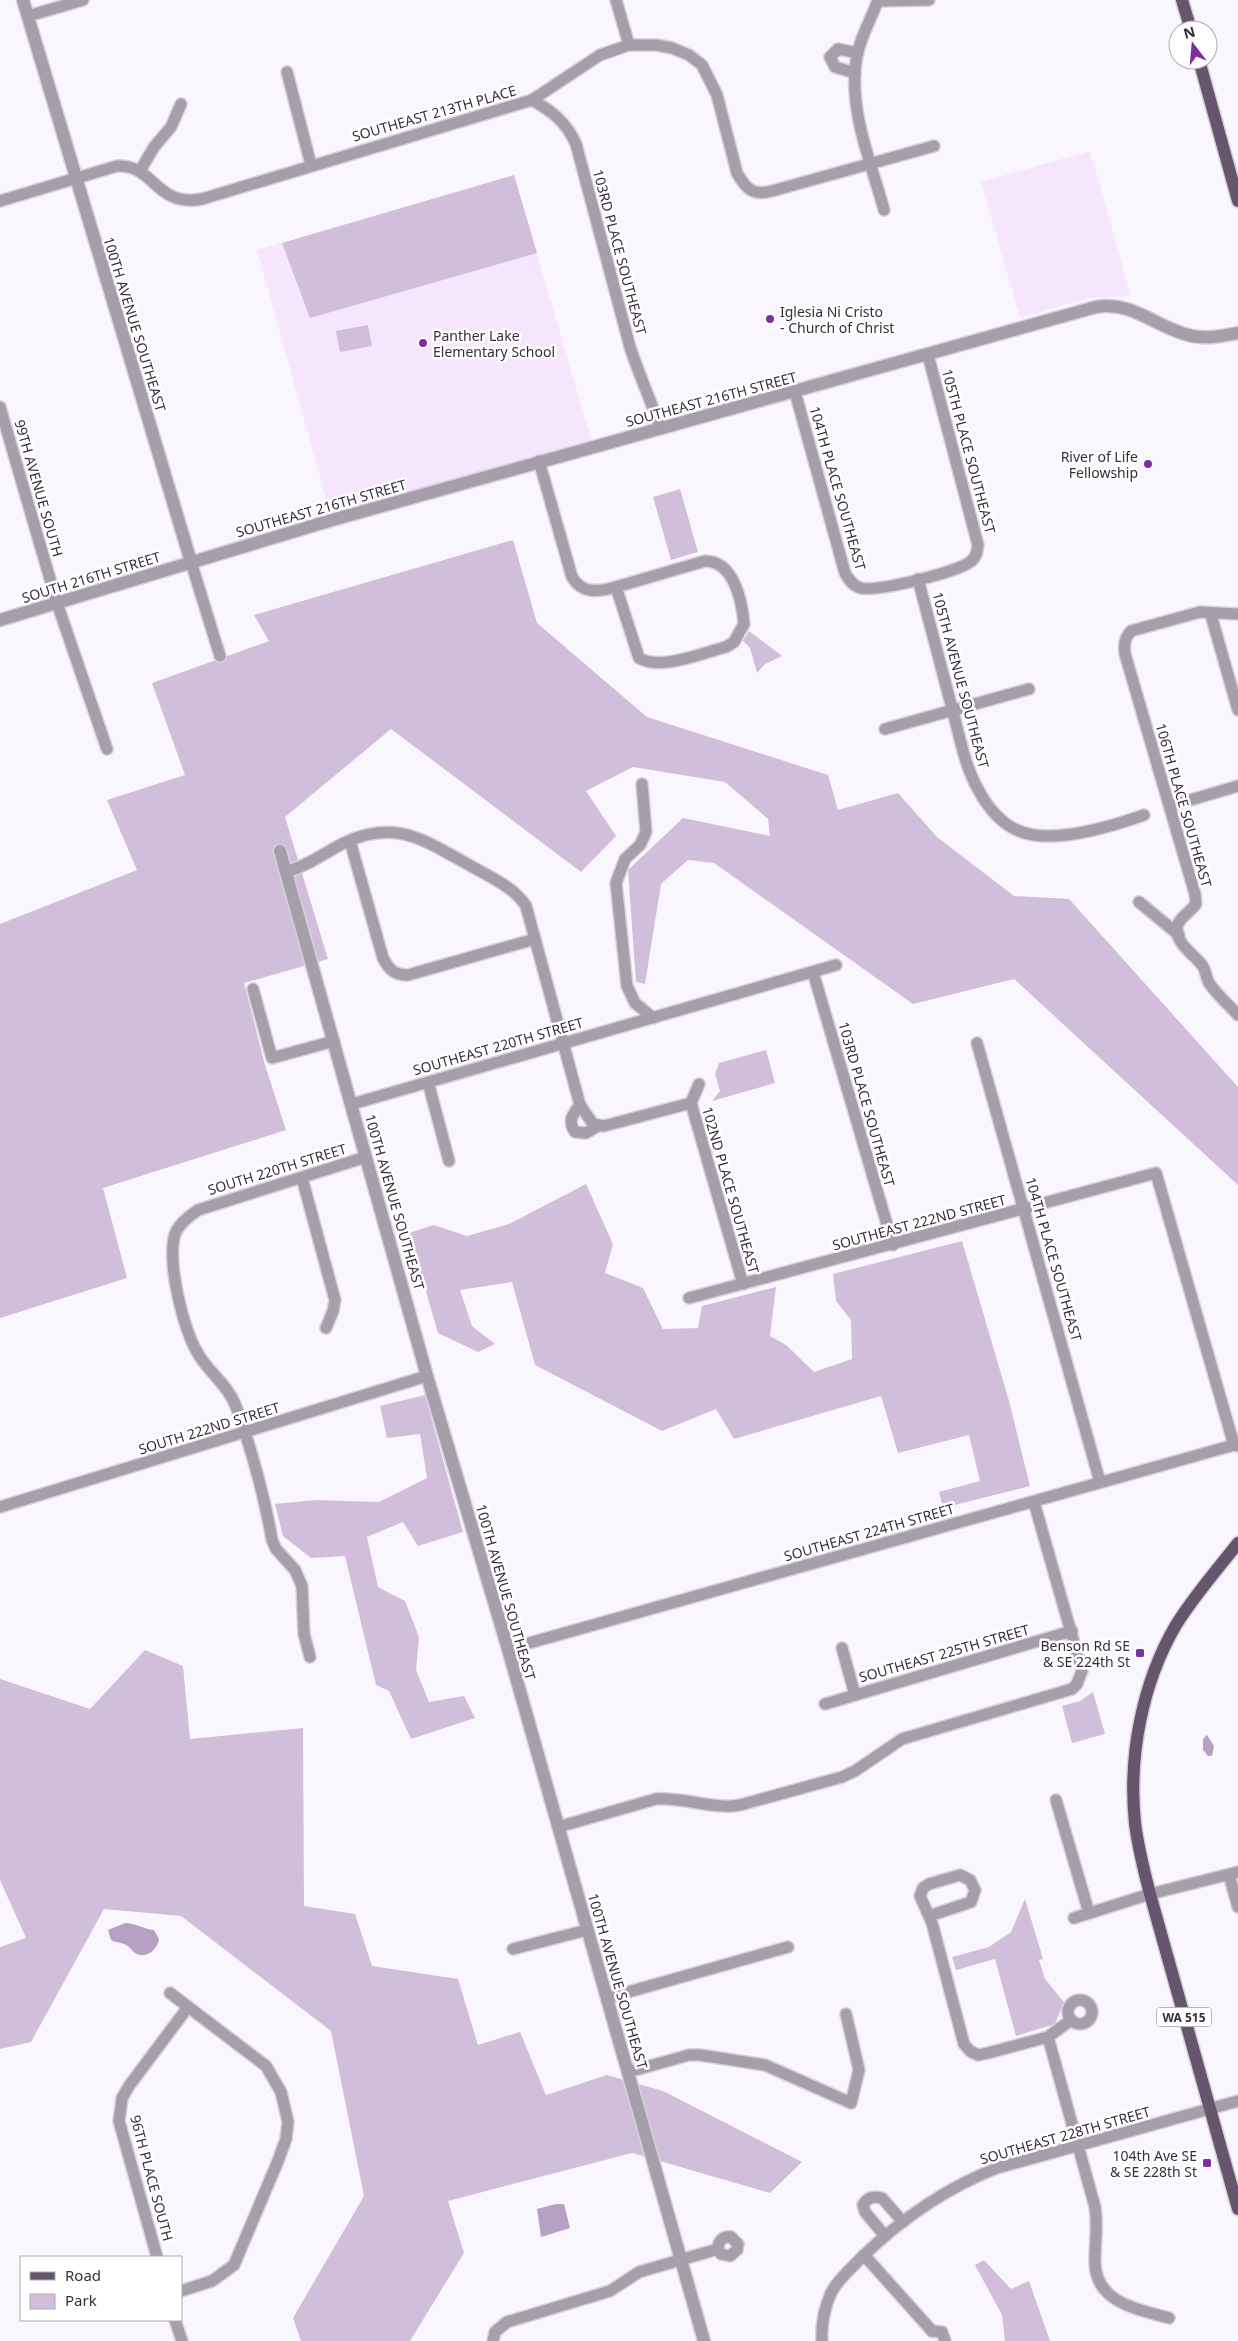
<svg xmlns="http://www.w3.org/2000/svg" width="1238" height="2341" font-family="'Noto Sans',sans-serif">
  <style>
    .built { fill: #f5e6fd }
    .green { fill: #d1bedb }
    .water { fill: #b7a0c4 }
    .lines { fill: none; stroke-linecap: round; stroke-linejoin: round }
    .minor-casing { stroke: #d7d2da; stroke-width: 14 }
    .tertiary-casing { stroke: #d7d2da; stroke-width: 15 }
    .primary-casing { stroke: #d7d2da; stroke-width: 15 }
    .minor { stroke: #a79eac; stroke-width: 11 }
    .tertiary { stroke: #a79eac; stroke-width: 12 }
    .primary { stroke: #65566d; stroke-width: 12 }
    .poi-dot { fill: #7e2e9f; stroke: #fff; stroke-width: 2 }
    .labels { text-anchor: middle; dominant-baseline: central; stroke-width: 5; stroke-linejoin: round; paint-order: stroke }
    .shield { fill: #fff; stroke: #726d75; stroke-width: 1 }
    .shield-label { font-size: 12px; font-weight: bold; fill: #362e3a }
    .street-label { font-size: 14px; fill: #362e3a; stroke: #fff }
    .poi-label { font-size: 14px; fill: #362e3a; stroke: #fff; text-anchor: end }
  </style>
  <rect width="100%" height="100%" fill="#faf6fd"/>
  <g class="built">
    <polygon points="1090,151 1131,296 1090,298 1020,318 981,182"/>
    <polygon points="514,175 593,446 332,520 257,250"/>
  </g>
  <g class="green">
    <polygon points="514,175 537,253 310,318 282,243"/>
    <polygon points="368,325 372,346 340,352 336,331"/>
    <polygon points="680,489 698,552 671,560 653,497"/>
    <polygon points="513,540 537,623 647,717 828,775 838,810 898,793 937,837 1014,896 1069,899 1238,1087 1238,1185 1014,979 913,1004 714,863 688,860 661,884 645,984 636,982 628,870 683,818 770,836 768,819 725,782 633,767 586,791 616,836 581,872 391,729 285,817 328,959 244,983 265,1065 286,1130 103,1188 127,1278 0,1318 0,924 137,870 107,800 185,775 152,683 269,641 254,615"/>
    <polygon points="749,631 782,656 765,664 757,673 750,648 743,641"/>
    <polygon points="766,1050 775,1083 712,1101 720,1091 715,1074 719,1063"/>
    <polygon points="586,1184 613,1244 605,1273 643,1288 663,1329 698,1328 702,1306 776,1287 770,1336 786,1345 814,1372 852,1359 851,1320 836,1301 833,1274 962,1241 1009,1401 1030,1486 943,1508 939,1492 980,1481 969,1435 898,1453 881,1396 734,1439 716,1409 662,1431 535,1365 512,1282 460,1290 472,1326 495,1344 478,1352 438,1333 409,1233 434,1225 467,1236 509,1224"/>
    <polygon points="425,1395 463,1532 418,1546 403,1522 367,1537 378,1587 405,1601 419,1637 416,1670 429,1702 464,1696 475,1718 411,1739 389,1691 376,1685 345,1556 311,1558 283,1536 275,1504 317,1500 379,1502 427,1478 420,1434 387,1438 380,1406"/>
    <polygon points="145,1650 183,1666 190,1739 303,1728 304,1906 355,1914 372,1966 458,1979 478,2045 520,2032 546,2095 607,2075 663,2091 802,2162 770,2193 632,2153 448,2201 464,2253 410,2341 301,2341 293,2318 364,2196 331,2031 181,1916 104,1909 31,2042 0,2049 0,1947 26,1938 0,1880 0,1679 90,1709"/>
    <polygon points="1093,1692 1105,1734 1072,1743 1062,1706 1080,1701"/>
    <polygon points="1025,1899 1043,1959 1039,1960 1045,1979 1064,2002 1055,2024 1016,2036 995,1959 956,1970 952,1957 989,1947 1011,1932"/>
    <polygon points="984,2260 1011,2289 1029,2281 1050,2341 1005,2341 1002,2315 975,2265"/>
  </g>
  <g class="water">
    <polygon points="1207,1735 1214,1746 1212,1756 1208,1756 1203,1750 1203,1739"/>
    <path d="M 125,1923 C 136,1923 143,1929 154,1930 L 159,1939 C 158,1949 146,1960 135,1953 C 132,1951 130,1947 126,1945 C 122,1942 116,1943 111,1940 L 108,1930 Z"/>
    <polygon points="556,2204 564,2204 570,2228 541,2237 537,2209"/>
  </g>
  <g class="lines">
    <defs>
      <g id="minor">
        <polyline points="616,0 629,45"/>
        <path d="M 878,0 C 871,20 859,39 856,61 C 849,112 871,162 884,210"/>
        <polyline points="878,1 929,0"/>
        <polyline points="28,16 83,0"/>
        <polyline points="287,72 311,165"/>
        <polyline points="855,73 835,67 830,57 838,49 858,53"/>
        <path d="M 532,100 C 552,111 566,122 576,144 L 630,347 C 639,375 651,400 660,428"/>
        <polyline points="140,171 154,147 171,127 181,104"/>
        <path d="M 0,201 L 117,166 C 155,164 155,208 202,199 L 532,100 L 600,55 L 629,45 L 656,45 L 672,48 L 689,55 L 702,65 L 717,95 L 737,173 C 746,189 753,196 772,191 L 934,146"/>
        <path d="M 795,392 L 845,573 C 849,580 853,586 861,588 C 878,592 957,572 970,562 C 976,558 977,552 978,545 L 928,355"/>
        <polyline points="0,407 57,603 107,749"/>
        <path d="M 539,461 L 572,577 C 582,594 598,592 616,587 L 639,658 C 661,671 702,653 726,647 L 734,642 L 744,624 C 742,601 734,561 705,561 L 616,587"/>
        <polyline points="191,562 220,656"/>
        <path d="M 918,579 C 930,623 941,668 953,712 C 960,738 965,767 979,791 C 988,808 1003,826 1022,832 C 1054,844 1113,826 1144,815"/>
        <path d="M 1238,614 L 1200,612 L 1131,631 C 1124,639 1124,645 1125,654 L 1195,894 L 1196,904 C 1191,911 1178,919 1177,927 C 1176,945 1193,953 1202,965 C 1206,970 1206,978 1209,983 C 1217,995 1229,1005 1238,1015"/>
        <polyline points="1211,615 1238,710"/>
        <polyline points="885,729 1029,689"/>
        <polyline points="642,784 646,832 640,845 625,859 616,883 627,986 635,1003 653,1018"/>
        <polyline points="1170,806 1238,786"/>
        <path d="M 350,841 L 383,958 C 389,970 395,975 408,975 L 535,939"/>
        <path d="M 286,872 C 312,864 322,854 344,843 C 397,818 425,841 471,866 C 490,877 514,887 526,906 L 580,1105 L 593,1124 L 604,1126 L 691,1103 L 699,1084"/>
        <polyline points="1139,902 1179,935"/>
        <polyline points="813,972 893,1245"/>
        <polyline points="253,989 272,1058 334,1041"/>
        <polyline points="977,1043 1100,1482"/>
        <polyline points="428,1082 449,1161"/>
        <polyline points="691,1103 743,1284"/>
        <polyline points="352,1104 836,965"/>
        <path d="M 580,1105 C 573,1114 567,1121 575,1132 L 586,1133 L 598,1126"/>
        <polyline points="302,1178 335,1300 333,1311 326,1328"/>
        <polyline points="689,1298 1156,1173 1234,1445"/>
        <polyline points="0,1507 427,1376"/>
        <polyline points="842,1648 855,1695"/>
        <polyline points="508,1649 1234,1445 1238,1446"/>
        <path d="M 310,1657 L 304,1634 L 302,1586 L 295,1570 L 276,1549 L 272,1540 C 265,1499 250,1443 235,1404 C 227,1384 207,1371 197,1352 C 183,1327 168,1266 174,1238 C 176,1226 188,1217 198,1210 L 366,1157"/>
        <polyline points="825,1704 1072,1631"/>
        <polyline points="1056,1800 1089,1913"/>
        <path d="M 558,1827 L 656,1799 C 684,1797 714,1810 740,1805 L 842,1777 L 855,1771 L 902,1739 L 1072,1689 L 1077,1684 L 1082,1671 L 1034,1502"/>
        <polyline points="1229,1875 1238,1907"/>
        <polyline points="929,1916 971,1902 975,1890 970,1880 960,1875 929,1884 923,1888 920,1896 932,1923 964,2044 970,2051 978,2055 988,2053 1048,2037 1071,2020"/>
        <polyline points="1074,1918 1150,1894 1238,1872"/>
        <polyline points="513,1949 587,1930"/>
        <polyline points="170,1993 266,2066 281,2092 288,2122 286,2139 278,2161 234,2265 212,2281 181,2291"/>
        <polyline points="607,1998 788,1947"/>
        <circle cx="1080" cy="2012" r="12"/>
        <path d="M 1048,2037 L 1095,2207 C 1098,2225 1095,2242 1095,2260 C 1094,2303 1138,2309 1169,2318"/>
        <polyline points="628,2072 689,2055 700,2055 765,2065 851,2103 859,2070 846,2014"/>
        <path d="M 885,2236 L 865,2212 L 863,2205 C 868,2197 873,2196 882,2198 L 903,2222"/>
        <polyline points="864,2255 932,2331"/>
        <polyline points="157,2257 119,2121 122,2098 129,2086 188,2007"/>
        <polyline points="175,2320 182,2341"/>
        <polyline points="932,2331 942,2332 945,2341"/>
        <path d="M 493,2341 L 495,2332 L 507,2322 L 610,2291 L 639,2272 L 718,2249 C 718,2241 723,2236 731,2237 L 738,2244 L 737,2250 L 730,2256 L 721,2254 L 718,2249"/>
        <path d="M 822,2341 C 821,2324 824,2309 831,2293 C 838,2279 851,2269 861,2258 C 901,2219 946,2188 997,2168 L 1238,2101"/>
      </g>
      <g id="tertiary">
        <polyline points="23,0 191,562"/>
        <path d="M 0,620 L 332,520 L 1096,307 C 1132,300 1158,329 1192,336 C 1207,339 1223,336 1238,333"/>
        <polyline points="280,851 427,1376 508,1649 704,2341"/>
      </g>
      <g id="primary">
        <polyline points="1182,0 1191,30"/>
        <polyline points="1199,60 1238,201"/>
        <path d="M 1238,1543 C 1217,1570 1194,1596 1176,1625 C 1142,1683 1128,1757 1135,1823 C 1138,1847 1144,1871 1150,1894 L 1238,2209"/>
      </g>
    </defs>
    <use href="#minor" class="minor-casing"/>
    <use href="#tertiary" class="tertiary-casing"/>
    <use href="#primary" class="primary-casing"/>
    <use href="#minor" class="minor"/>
    <use href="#tertiary" class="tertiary"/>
    <use href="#primary" class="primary"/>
  </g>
  <g class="poi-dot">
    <circle cx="770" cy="319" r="5"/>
    <circle cx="423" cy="343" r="5"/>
    <circle cx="1148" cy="464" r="5"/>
    <rect x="1135" y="1648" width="10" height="10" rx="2.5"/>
    <rect x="1202" y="2158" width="10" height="10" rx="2.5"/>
  </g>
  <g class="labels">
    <rect class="shield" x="1156.5" y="2007.5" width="55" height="19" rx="4"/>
    <g class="shield-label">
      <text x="1184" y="2017">WA 515</text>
    </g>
    <g class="street-label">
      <text transform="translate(434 113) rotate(-16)">SOUTHEAST 213TH PLACE</text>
      <text transform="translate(620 252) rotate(75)">103RD PLACE SOUTHEAST</text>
      <text transform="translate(135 324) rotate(73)">100TH AVENUE SOUTHEAST</text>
      <text transform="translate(711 399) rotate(-15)">SOUTHEAST 216TH STREET</text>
      <text transform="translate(969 451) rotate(75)">105TH PLACE SOUTHEAST</text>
      <text transform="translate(39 488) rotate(74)">99TH AVENUE SOUTH</text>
      <text transform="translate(838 488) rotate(74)">104TH PLACE SOUTHEAST</text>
      <text transform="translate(321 508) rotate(-16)">SOUTHEAST 216TH STREET</text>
      <text transform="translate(91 577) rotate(-17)">SOUTH 216TH STREET</text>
      <text transform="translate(961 680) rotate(75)">105TH AVENUE SOUTHEAST</text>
      <text transform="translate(1184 805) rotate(74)">106TH PLACE SOUTHEAST</text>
      <text transform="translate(498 1046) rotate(-16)">SOUTHEAST 220TH STREET</text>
      <text transform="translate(867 1104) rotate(74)">103RD PLACE SOUTHEAST</text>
      <text transform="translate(277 1169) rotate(-17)">SOUTH 220TH STREET</text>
      <text transform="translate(731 1190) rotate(74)">102ND PLACE SOUTHEAST</text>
      <text transform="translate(395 1202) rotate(74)">100TH AVENUE SOUTHEAST</text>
      <text transform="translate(919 1222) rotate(-15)">SOUTHEAST 222ND STREET</text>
      <text transform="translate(1054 1259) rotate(74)">104TH PLACE SOUTHEAST</text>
      <text transform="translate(209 1428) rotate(-17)">SOUTH 222ND STREET</text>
      <text transform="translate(869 1532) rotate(-16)">SOUTHEAST 224TH STREET</text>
      <text transform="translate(506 1592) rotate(74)">100TH AVENUE SOUTHEAST</text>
      <text transform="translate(944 1653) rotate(-16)">SOUTHEAST 225TH STREET</text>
      <text transform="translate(618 1981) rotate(74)">100TH AVENUE SOUTHEAST</text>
      <text transform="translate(1065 2135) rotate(-16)">SOUTHEAST 228TH STREET</text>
      <text transform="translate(152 2178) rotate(75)">96TH PLACE SOUTH</text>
    </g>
    <g class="poi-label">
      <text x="780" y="311" text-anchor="start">Iglesia Ni Cristo<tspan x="780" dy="16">- Church of Christ</tspan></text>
      <text x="433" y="335" text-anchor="start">Panther Lake<tspan x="433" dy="16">Elementary School</tspan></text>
      <text x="1138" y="456">River of Life<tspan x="1138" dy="16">Fellowship</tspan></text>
      <text x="1130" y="1645">Benson Rd SE<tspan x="1130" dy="16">&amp; SE 224th St</tspan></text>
      <text x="1197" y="2155">104th Ave SE<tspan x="1197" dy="16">&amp; SE 228th St</tspan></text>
    </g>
  </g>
  <rect x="20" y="2256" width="162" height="65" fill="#ffffff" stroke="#afabb0"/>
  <rect x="30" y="2272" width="25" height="8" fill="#65566d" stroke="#afabb0"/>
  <text x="65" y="2281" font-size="15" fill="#362e3a">Road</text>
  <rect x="30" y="2294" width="25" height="15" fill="#d1bedb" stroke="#afabb0"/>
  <text x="65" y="2306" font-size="15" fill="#362e3a">Park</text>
  <g transform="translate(1193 45) rotate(344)"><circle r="24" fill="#ffffff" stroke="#afabb0"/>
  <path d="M0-4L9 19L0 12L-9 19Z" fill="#7e2e9f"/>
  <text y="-8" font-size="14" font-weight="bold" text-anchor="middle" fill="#362e3a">N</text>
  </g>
</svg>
